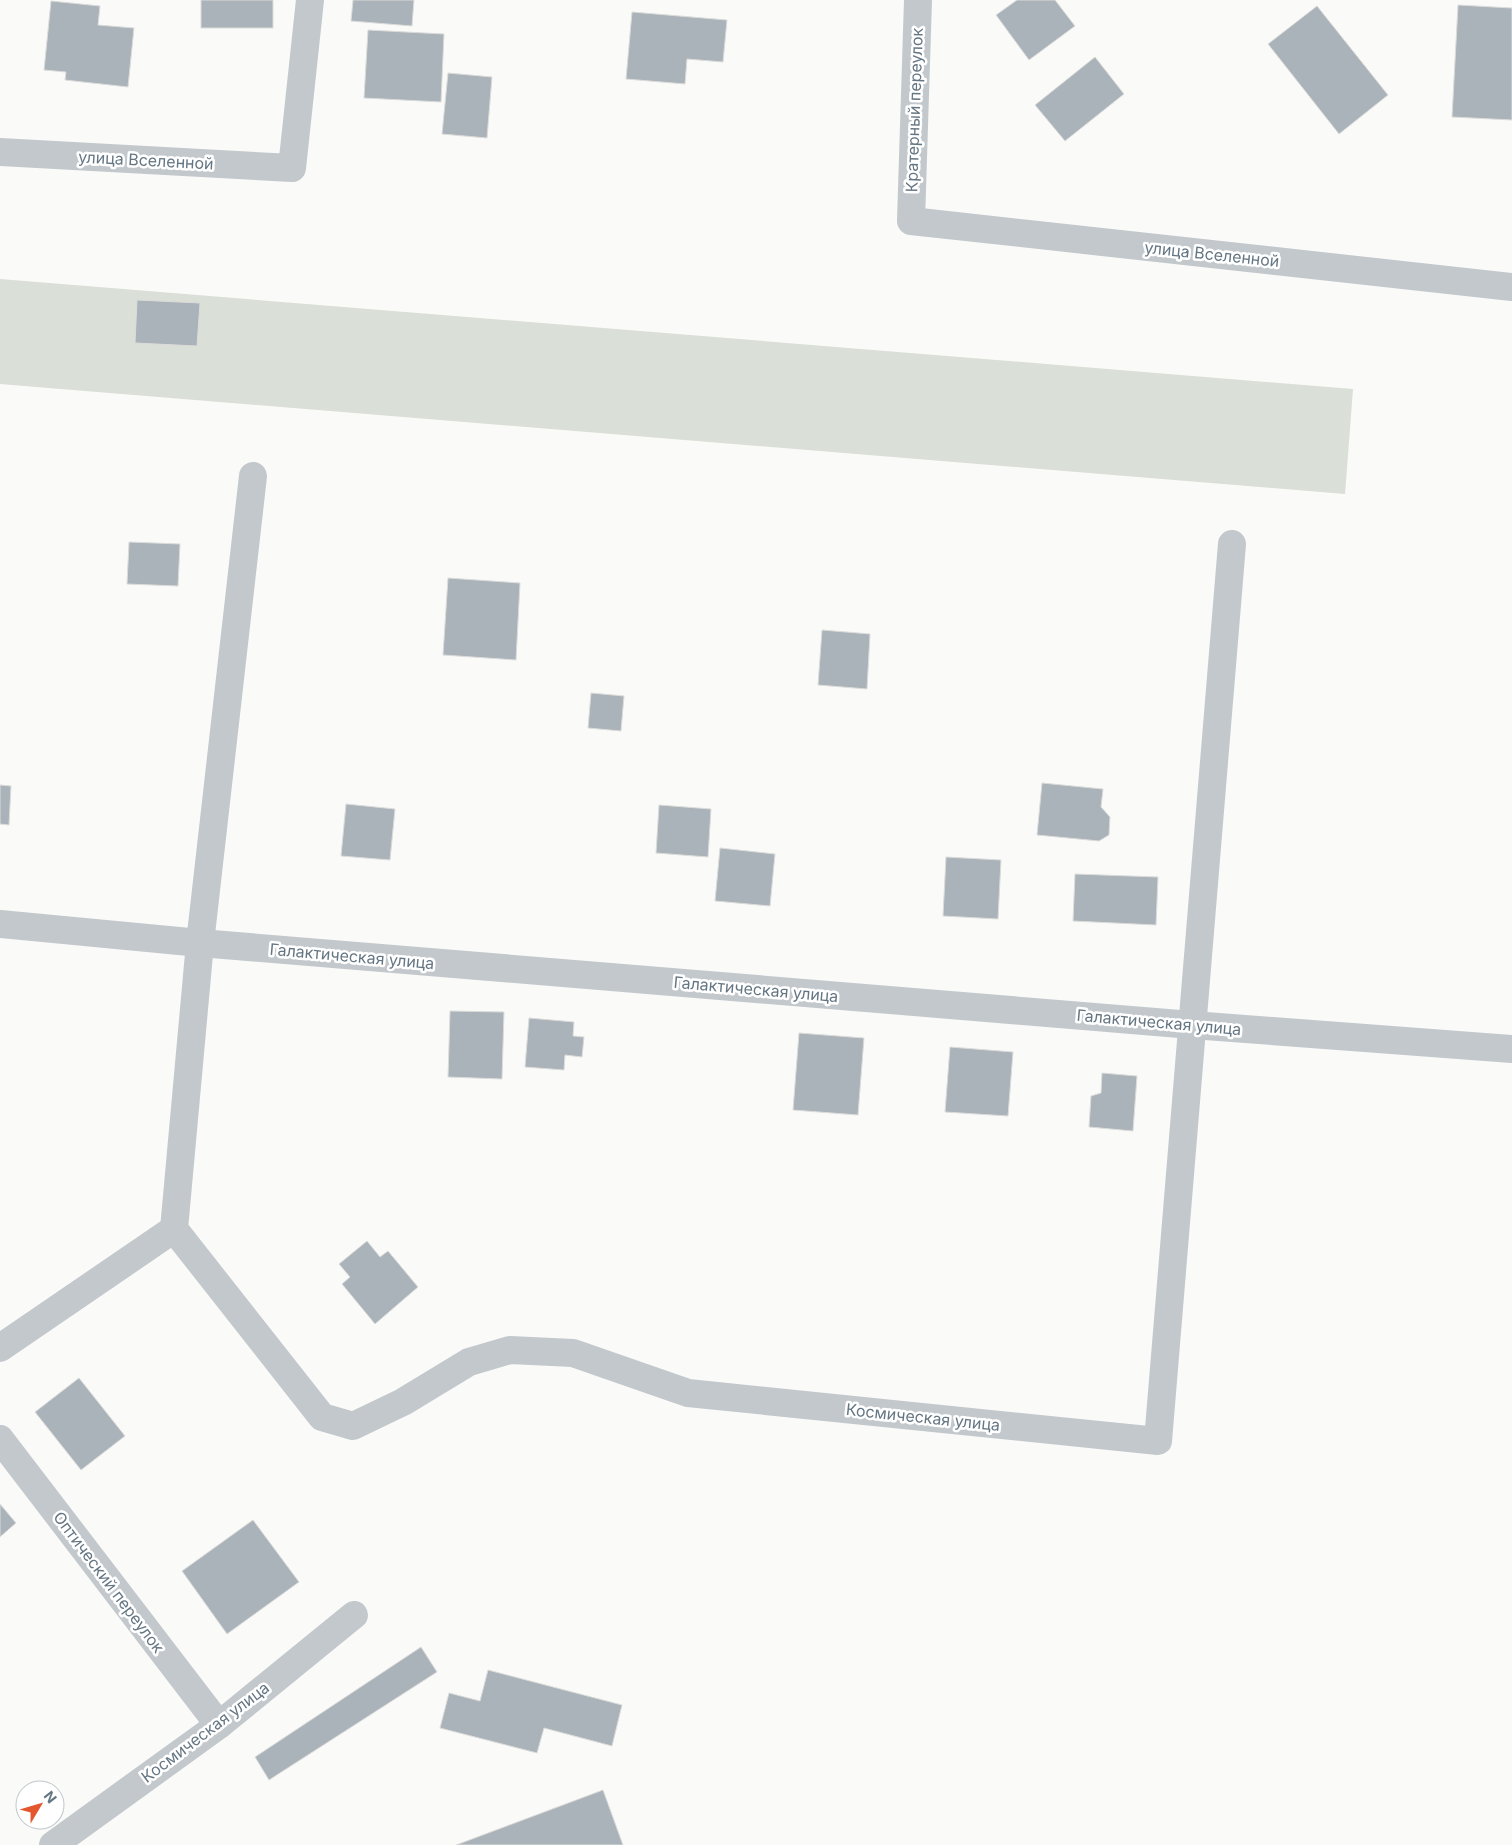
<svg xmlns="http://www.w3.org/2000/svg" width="1512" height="1845" font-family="Inter,sans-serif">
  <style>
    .green { fill: #dadfd7 }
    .building { fill: #aab3b9; stroke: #dcdcda }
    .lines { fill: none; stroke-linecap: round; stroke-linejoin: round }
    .minor { stroke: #c3c8cc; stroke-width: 28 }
    .labels { text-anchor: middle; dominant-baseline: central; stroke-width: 5; stroke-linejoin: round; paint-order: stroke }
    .street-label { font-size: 16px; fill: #657683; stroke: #fff }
  </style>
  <rect width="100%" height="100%" fill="#fafaf8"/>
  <polygon class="green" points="0,279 1353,389 1345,494 0,384"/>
  <g class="building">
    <rect x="201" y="0" width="72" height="28"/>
    <polygon points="353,0 414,0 412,26 351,21"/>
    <polygon points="1017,0 1055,0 1075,26 1029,60 996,15"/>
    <polygon points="51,1 100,6 98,25 134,28 128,87 65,80 66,72 44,70"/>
    <polygon points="1458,5 1512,8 1512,120 1452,117"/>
    <polygon points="1317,6 1388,95 1339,134 1268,44"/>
    <polygon points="632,12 727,20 723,62 687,59 685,84 626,79"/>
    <polygon points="368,30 444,34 441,102 364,98"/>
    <polygon points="1095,57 1124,94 1065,141 1035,105"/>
    <polygon points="448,73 492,77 487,138 442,134"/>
    <polygon points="137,300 200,303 197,346 135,343"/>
    <polygon points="129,542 180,544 178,586 127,584"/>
    <polygon points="448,578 520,583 516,660 443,655"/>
    <polygon points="822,630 870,634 867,689 818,685"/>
    <polygon points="591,693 624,696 621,731 588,728"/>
    <polygon points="1042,783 1103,789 1101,807 1110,817 1109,835 1099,841 1037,835"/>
    <polygon points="0,785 11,786 9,825 0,824"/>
    <polygon points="346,804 395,809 390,860 341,856"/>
    <polygon points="659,805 711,809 708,857 656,853"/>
    <polygon points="720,848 775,854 770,906 715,901"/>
    <polygon points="946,857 1001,860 998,919 943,916"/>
    <polygon points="1075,874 1158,877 1156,925 1073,921"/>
    <polygon points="450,1011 504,1012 502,1079 448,1077"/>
    <polygon points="529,1018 574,1022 573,1036 584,1037 582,1057 565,1055 564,1070 525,1067"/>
    <polygon points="799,1033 864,1038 858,1115 793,1110"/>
    <polygon points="950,1047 1013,1052 1008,1116 945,1112"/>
    <polygon points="1102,1073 1137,1076 1133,1131 1089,1127 1091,1096 1101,1093"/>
    <polygon points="367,1241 380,1257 388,1251 418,1287 375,1324 342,1284 350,1277 339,1264"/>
    <polygon points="79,1378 125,1436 81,1470 35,1412"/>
    <polygon points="0,1504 16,1523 0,1537"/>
    <polygon points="253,1520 299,1582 227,1634 182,1571"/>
    <polygon points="421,1647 437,1672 269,1780 255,1757"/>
    <polygon points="488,1670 622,1705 612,1746 544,1728 537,1753 440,1728 449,1693 480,1701"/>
    <polygon points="603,1790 623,1845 456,1845"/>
  </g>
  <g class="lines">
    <g class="minor">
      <polyline points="918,0 911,221 1512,287"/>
      <polyline points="0,152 292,168 310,0"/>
      <polyline points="253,476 200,943 174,1229 322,1417 353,1426 403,1402 469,1362 510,1350 573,1353 688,1393 1158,1441 1232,544"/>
      <polyline points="0,924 200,943 1192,1025 1512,1049"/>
      <polyline points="0,1348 174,1229"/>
      <polyline points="0,1439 219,1725"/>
      <polyline points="53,1845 219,1725 354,1615"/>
    </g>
  </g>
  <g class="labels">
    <g class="street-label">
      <text transform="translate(914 110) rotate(-88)">Кратерный переулок</text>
      <text transform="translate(146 160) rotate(3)">улица Вселенной</text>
      <text transform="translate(1212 254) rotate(6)">улица Вселенной</text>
      <text transform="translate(352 956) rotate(5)">Галактическая улица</text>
      <text transform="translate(756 989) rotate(5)">Галактическая улица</text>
      <text transform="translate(1159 1022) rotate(5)">Галактическая улица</text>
      <text transform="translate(923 1417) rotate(6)">Космическая улица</text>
      <text transform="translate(109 1582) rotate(53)">Оптический переулок</text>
      <text transform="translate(205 1732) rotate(-37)">Космическая улица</text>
    </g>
  </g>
  <g transform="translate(40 1805) rotate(52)"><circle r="24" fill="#ffffff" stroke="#c1c8cd"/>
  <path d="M0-4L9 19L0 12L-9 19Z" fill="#e4572e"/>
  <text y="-8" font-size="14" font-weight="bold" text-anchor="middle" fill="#657683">N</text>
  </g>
</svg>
